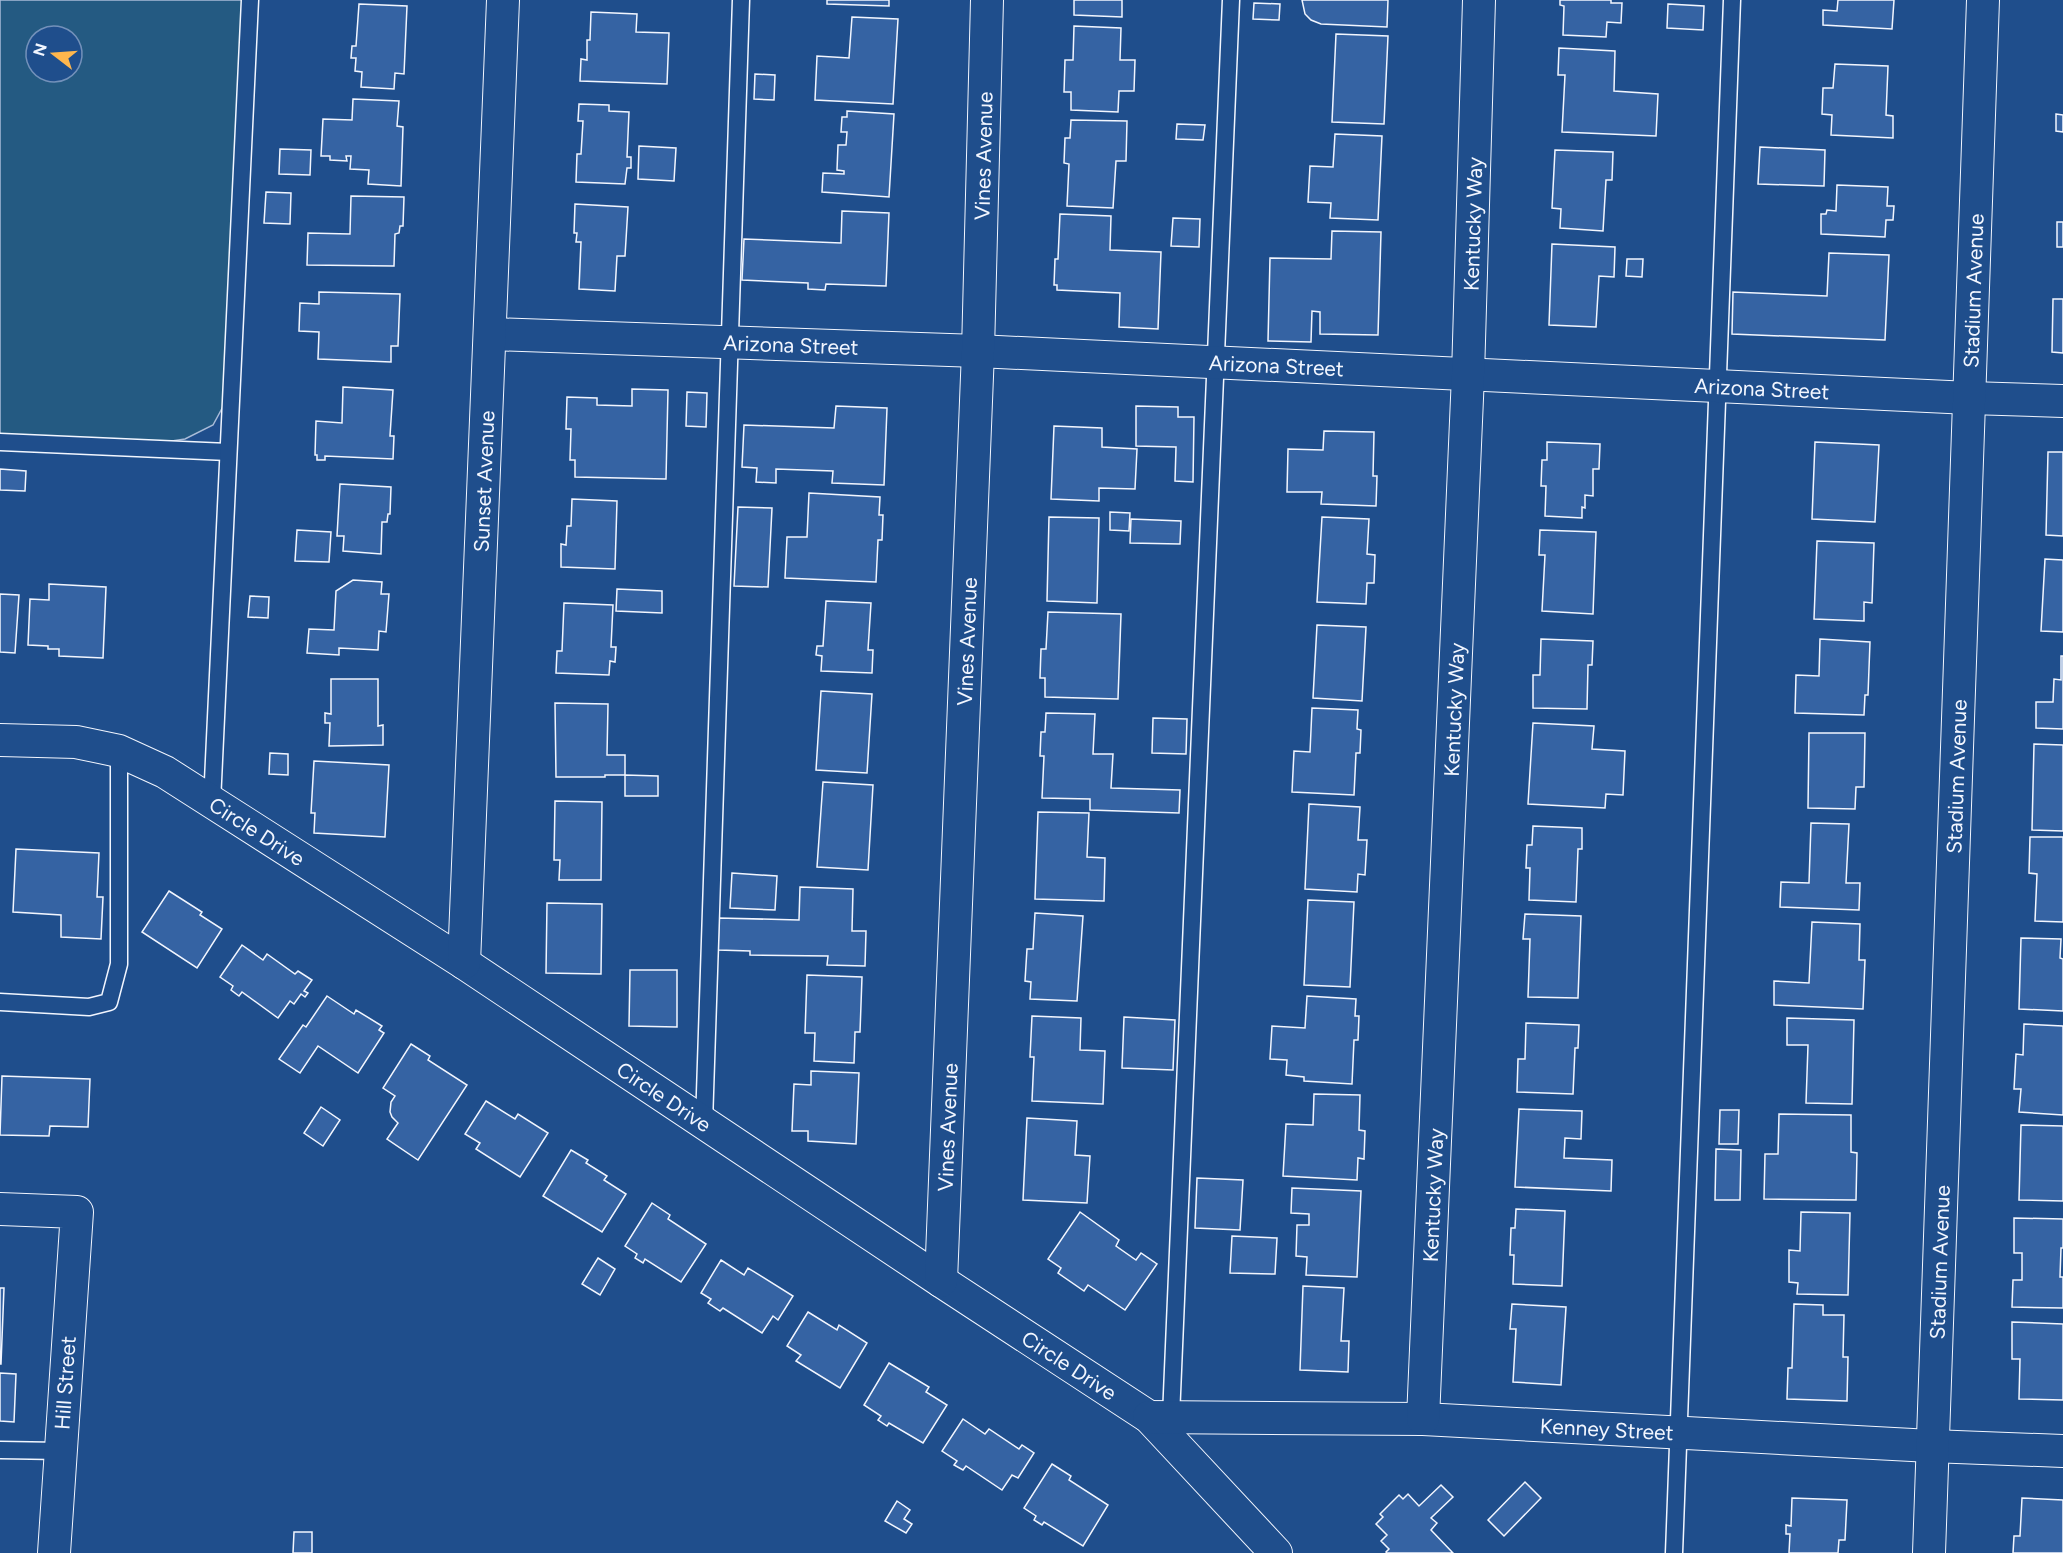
<svg xmlns="http://www.w3.org/2000/svg" width="2063" height="1553" font-family="Figtree,sans-serif">
  <style>
    .green { fill: #245a82; stroke: #a8bbd7; stroke-width: 1.5; fill-rule: evenodd }
    .building { fill: #3563a3; stroke: #f2f6ff; stroke-width: 1.5 }
    .lines { fill: none; stroke-linecap: round; stroke-linejoin: round }
    .service-casing { stroke: #f2f6ff; stroke-width: 19 }
    .minor-casing { stroke: #f2f6ff; stroke-width: 34 }
    .service { stroke: #1f4e8c; stroke-width: 16 }
    .minor { stroke: #1f4e8c; stroke-width: 32 }
    .labels { text-anchor: middle; dominant-baseline: central; stroke-width: 4.5; stroke-linejoin: round; paint-order: stroke }
    .street-label { font-size: 21px; fill: #f2f6ff; stroke: #1f4e8c }
  </style>
  <rect width="100%" height="100%" fill="#1f4e8c"/>
  <path class="green" d="M 0,0 L 247,0 L 226,401 L 213,425 L 185,439 L 152,444 L 0,434 ZM 36,36 L 72,36 L 72,72 L 36,72 Z"/>
  <g class="building">
    <polygon points="827,0 889,0 889,6 827,4"/>
    <polygon points="1074,0 1122,0 1122,17 1074,15"/>
    <polygon points="1302,0 1388,0 1387,27 1321,24 1311,20 1305,14"/>
    <polygon points="1560,0 1611,0 1611,3 1622,3 1621,23 1607,22 1606,37 1563,35 1564,6 1560,5"/>
    <polygon points="1838,0 1894,0 1892,29 1823,25 1823,10 1837,11"/>
    <polygon points="1254,3 1280,4 1279,20 1253,19"/>
    <polygon points="359,4 407,6 404,74 395,73 394,89 361,87 362,72 355,71 356,58 351,58 352,46 356,46"/>
    <polygon points="1668,4 1704,6 1703,30 1667,28"/>
    <polygon points="591,12 637,14 636,32 669,33 667,84 580,81 581,59 587,60 587,40 590,40"/>
    <polygon points="852,17 898,19 893,104 815,100 817,56 849,58"/>
    <polygon points="1074,26 1121,28 1120,60 1135,60 1134,91 1119,91 1118,112 1071,110 1071,92 1064,92 1065,60 1073,60"/>
    <polygon points="1336,34 1388,36 1384,124 1332,122"/>
    <polygon points="1559,48 1615,51 1614,91 1658,94 1656,136 1562,132 1565,75 1558,75"/>
    <polygon points="1835,64 1888,66 1886,115 1893,116 1893,138 1831,135 1832,115 1822,114 1823,88 1833,88"/>
    <polygon points="755,74 775,75 774,100 754,99"/>
    <polygon points="353,99 399,101 397,126 403,127 401,186 368,184 369,170 350,169 351,156 346,156 347,161 330,160 330,156 321,156 323,119 352,120"/>
    <polygon points="579,104 609,105 609,111 629,112 627,157 631,157 631,168 627,168 625,184 576,182 577,154 581,154 583,121 578,121"/>
    <polygon points="847,111 894,114 889,197 822,192 823,173 844,174 844,171 837,170 838,145 846,145 847,132 841,132 842,117 847,117"/>
    <polygon points="2056,114 2063,115 2063,132 2056,131"/>
    <polygon points="1071,120 1127,121 1126,161 1116,161 1113,208 1067,206 1069,164 1064,163 1065,138 1070,138"/>
    <polygon points="1177,124 1205,125 1203,140 1176,139"/>
    <polygon points="1335,134 1382,136 1378,220 1330,218 1331,203 1308,202 1310,166 1333,167"/>
    <polygon points="639,146 676,148 674,181 638,179"/>
    <polygon points="1760,147 1825,150 1824,186 1758,184"/>
    <polygon points="280,149 311,150 310,175 279,174"/>
    <polygon points="1555,150 1613,152 1612,180 1606,180 1603,231 1560,228 1561,209 1552,208"/>
    <polygon points="1837,185 1888,187 1887,206 1894,206 1893,220 1886,220 1885,237 1821,234 1821,214 1826,214 1827,210 1836,211"/>
    <polygon points="266,192 291,193 290,224 264,223"/>
    <polygon points="351,196 404,197 403,226 400,226 399,233 395,234 394,266 307,265 308,233 350,234"/>
    <polygon points="575,204 628,207 625,256 617,256 615,291 579,289 581,242 576,242 577,233 574,233"/>
    <polygon points="842,211 889,213 886,286 826,284 825,290 808,289 808,283 742,280 744,239 841,243"/>
    <polygon points="1060,214 1111,216 1110,250 1161,252 1158,329 1119,327 1120,293 1057,290 1057,285 1054,285 1055,259 1058,259"/>
    <polygon points="1173,218 1200,219 1199,247 1171,246"/>
    <rect x="2057" y="222" width="6" height="25"/>
    <polygon points="1332,231 1381,232 1378,335 1320,334 1320,312 1312,311 1311,342 1268,341 1270,258 1331,259"/>
    <polygon points="1552,244 1615,247 1614,277 1599,276 1596,327 1549,325"/>
    <polygon points="1829,253 1889,255 1885,340 1732,334 1733,292 1827,296"/>
    <polygon points="1627,259 1643,259 1642,277 1626,276"/>
    <polygon points="319,292 400,294 398,346 391,346 391,362 318,359 319,332 299,331 300,303 319,304"/>
    <polygon points="2053,299 2063,299 2063,353 2052,352"/>
    <polygon points="343,387 393,390 390,436 394,436 393,459 325,456 325,460 317,460 317,455 315,455 316,421 342,423"/>
    <polygon points="632,389 668,390 666,479 575,477 575,460 570,460 571,429 566,429 567,397 597,398 597,405 632,406"/>
    <polygon points="687,392 707,393 706,427 686,426"/>
    <polygon points="836,406 887,408 884,485 832,483 833,471 776,469 776,483 756,482 757,468 742,467 744,425 834,428"/>
    <polygon points="1136,406 1178,407 1178,417 1194,417 1193,482 1175,481 1176,447 1136,446"/>
    <polygon points="1054,426 1102,428 1102,447 1137,449 1135,489 1099,488 1099,501 1051,499"/>
    <polygon points="1324,431 1374,432 1373,476 1377,476 1376,506 1321,504 1322,492 1287,492 1288,449 1323,450"/>
    <polygon points="1547,442 1600,444 1599,469 1593,469 1593,496 1585,495 1585,508 1582,507 1582,518 1545,516 1546,486 1541,486 1542,460 1547,460"/>
    <polygon points="1815,442 1879,445 1875,522 1812,519"/>
    <polygon points="2048,452 2063,452 2063,536 2046,535"/>
    <polygon points="0,469 26,471 25,491 0,490"/>
    <polygon points="340,484 391,487 390,514 388,514 387,522 382,522 381,554 343,551 344,536 337,536"/>
    <polygon points="809,493 880,497 879,515 883,515 882,540 878,540 876,582 785,578 787,537 807,537"/>
    <polygon points="572,499 617,501 615,569 561,567 561,544 566,545 567,526 571,526"/>
    <polygon points="738,507 772,508 768,587 734,586"/>
    <polygon points="1110,512 1130,513 1129,531 1110,530"/>
    <polygon points="1049,517 1099,518 1097,603 1047,601"/>
    <polygon points="1322,517 1369,519 1367,554 1375,555 1374,583 1367,583 1366,604 1317,602"/>
    <polygon points="1131,519 1181,521 1180,544 1130,543"/>
    <polygon points="297,530 331,532 329,562 295,561"/>
    <polygon points="1540,530 1596,532 1593,614 1542,611 1545,555 1539,555"/>
    <polygon points="1817,541 1874,543 1872,603 1864,602 1864,621 1814,619"/>
    <polygon points="2045,559 2063,560 2063,632 2041,631"/>
    <polygon points="353,580 382,582 381,594 389,594 386,632 379,631 378,650 339,648 339,655 307,653 309,629 334,630 336,591"/>
    <polygon points="49,584 106,587 103,658 59,656 59,649 48,649 48,646 28,645 30,599 49,600"/>
    <polygon points="617,589 662,591 662,613 616,611"/>
    <polygon points="0,594 19,595 15,653 0,652"/>
    <polygon points="250,596 269,597 268,618 248,617"/>
    <polygon points="826,601 871,603 868,650 873,650 872,673 821,671 822,656 816,655 817,646 823,646"/>
    <polygon points="564,603 613,605 611,647 616,647 615,662 610,661 609,675 556,673 557,651 562,651"/>
    <polygon points="1048,612 1121,614 1118,699 1045,697 1045,678 1040,678 1041,649 1046,649"/>
    <polygon points="1317,625 1366,627 1362,701 1313,698"/>
    <polygon points="1541,639 1593,641 1592,665 1588,665 1587,709 1533,708 1533,675 1540,675"/>
    <polygon points="1820,639 1870,642 1868,695 1865,695 1864,715 1795,713 1796,675 1819,676"/>
    <polygon points="2061,656 2063,656 2063,729 2036,728 2036,702 2053,702 2054,679 2061,680"/>
    <polygon points="331,679 378,679 378,726 383,725 383,745 329,746 330,723 325,723 325,713 331,714"/>
    <polygon points="821,691 872,694 867,773 816,770"/>
    <polygon points="555,703 608,704 607,755 625,755 625,775 605,775 605,777 556,777"/>
    <polygon points="1312,708 1358,710 1357,729 1361,730 1360,753 1356,753 1354,795 1292,792 1294,751 1310,752"/>
    <polygon points="1046,713 1095,714 1093,754 1113,754 1111,788 1180,790 1179,813 1090,810 1090,799 1042,798 1044,756 1040,756 1041,732 1045,732"/>
    <polygon points="1153,718 1187,719 1186,754 1152,753"/>
    <polygon points="1533,723 1594,726 1592,749 1625,751 1623,795 1606,794 1605,808 1528,804"/>
    <polygon points="1809,733 1865,733 1864,787 1856,787 1855,809 1808,808"/>
    <polygon points="2034,744 2063,745 2063,831 2032,830"/>
    <polygon points="270,753 288,754 288,775 269,774"/>
    <polygon points="314,761 389,765 385,837 314,833 315,813 311,813"/>
    <polygon points="625,775 658,776 658,796 625,796"/>
    <polygon points="823,782 873,785 868,870 817,867"/>
    <polygon points="555,801 602,802 601,880 559,880 560,860 554,860"/>
    <polygon points="1309,804 1360,807 1358,840 1367,840 1365,875 1358,874 1357,892 1305,889"/>
    <polygon points="1038,812 1089,813 1087,857 1105,858 1104,901 1035,899"/>
    <polygon points="1811,823 1849,824 1846,883 1860,883 1859,910 1780,907 1781,882 1809,883"/>
    <polygon points="1533,826 1582,828 1582,849 1578,849 1576,902 1529,900 1530,868 1526,868 1527,845 1532,845"/>
    <polygon points="2030,837 2063,837 2063,922 2035,921 2037,874 2029,873"/>
    <polygon points="16,849 99,853 97,897 103,897 101,939 61,937 61,915 13,912"/>
    <polygon points="732,873 777,876 775,910 730,908"/>
    <polygon points="800,887 853,889 852,931 866,931 865,966 827,965 828,956 750,955 750,951 718,950 719,918 799,920"/>
    <polygon points="169,891 202,912 200,915 222,929 197,968 142,932"/>
    <polygon points="1308,900 1354,902 1350,987 1304,985"/>
    <polygon points="547,903 602,904 601,974 546,973"/>
    <polygon points="1035,913 1083,916 1077,1001 1030,999 1031,982 1025,981 1027,949 1033,949"/>
    <polygon points="1525,914 1581,916 1578,998 1528,997 1530,939 1523,939"/>
    <polygon points="1812,922 1860,924 1859,960 1865,960 1863,1009 1774,1005 1774,981 1809,983"/>
    <polygon points="2021,938 2061,939 2060,958 2063,959 2063,1011 2019,1009"/>
    <polygon points="242,945 263,960 267,954 295,974 298,971 312,980 304,991 308,993 305,997 301,994 294,1004 290,1001 278,1018 242,992 239,996 231,990 233,986 220,977"/>
    <polygon points="630,970 677,970 677,1027 629,1026"/>
    <polygon points="807,975 862,977 860,1032 855,1032 854,1063 814,1061 815,1033 805,1033"/>
    <polygon points="327,996 354,1014 356,1010 382,1026 379,1030 384,1033 358,1073 318,1046 300,1073 279,1059 303,1025 306,1027"/>
    <polygon points="1307,996 1356,999 1355,1016 1359,1016 1358,1040 1354,1040 1352,1084 1304,1081 1304,1077 1286,1075 1287,1060 1270,1059 1272,1026 1305,1028"/>
    <polygon points="1032,1016 1081,1018 1080,1050 1105,1051 1103,1104 1032,1101 1034,1057 1030,1057"/>
    <polygon points="1124,1017 1175,1020 1173,1070 1122,1068"/>
    <polygon points="1787,1018 1854,1020 1852,1104 1806,1103 1808,1045 1787,1045"/>
    <polygon points="1526,1023 1579,1025 1578,1048 1575,1048 1573,1094 1517,1092 1518,1059 1525,1059"/>
    <polygon points="2024,1024 2063,1026 2063,1115 2019,1112 2021,1089 2014,1089 2016,1054 2023,1055"/>
    <polygon points="411,1044 430,1056 428,1060 467,1085 418,1160 387,1139 398,1123 392,1117 390,1112 391,1102 395,1096 383,1088"/>
    <polygon points="811,1071 859,1073 856,1144 808,1141 808,1131 792,1131 794,1084 811,1085"/>
    <polygon points="2,1076 90,1079 88,1127 50,1126 49,1136 0,1135"/>
    <polygon points="1314,1094 1360,1095 1359,1130 1365,1131 1364,1159 1358,1158 1357,1180 1283,1176 1286,1124 1313,1125"/>
    <polygon points="486,1101 515,1119 518,1114 548,1133 520,1177 476,1149 480,1143 465,1134"/>
    <polygon points="321,1107 340,1120 323,1146 304,1133"/>
    <polygon points="1519,1109 1582,1111 1581,1139 1565,1138 1564,1158 1612,1160 1611,1191 1515,1187"/>
    <polygon points="1720,1110 1739,1110 1738,1144 1719,1144"/>
    <polygon points="1779,1114 1851,1115 1851,1152 1857,1153 1856,1200 1764,1199 1765,1154 1778,1154"/>
    <polygon points="1027,1118 1077,1121 1075,1155 1090,1156 1087,1203 1023,1200"/>
    <polygon points="2021,1125 2063,1126 2063,1201 2019,1200"/>
    <polygon points="1716,1149 1741,1150 1740,1200 1715,1200"/>
    <polygon points="571,1150 588,1160 586,1163 607,1176 604,1180 626,1194 602,1232 543,1196"/>
    <polygon points="1197,1178 1243,1180 1240,1230 1195,1228"/>
    <polygon points="1292,1188 1361,1191 1357,1277 1306,1275 1307,1257 1296,1256 1297,1225 1309,1225 1309,1214 1291,1213"/>
    <polygon points="652,1203 670,1215 668,1219 706,1244 681,1282 645,1259 643,1263 635,1258 637,1254 625,1246"/>
    <polygon points="1516,1209 1565,1211 1562,1286 1513,1284 1514,1255 1510,1255 1511,1228 1515,1228"/>
    <polygon points="1080,1212 1119,1240 1116,1246 1136,1260 1141,1253 1157,1264 1125,1310 1088,1285 1084,1291 1058,1273 1061,1268 1048,1259"/>
    <polygon points="1801,1212 1850,1213 1848,1295 1797,1294 1798,1283 1789,1282 1789,1250 1800,1251"/>
    <polygon points="2014,1218 2063,1219 2063,1248 2061,1248 2060,1277 2063,1277 2063,1308 2012,1307 2013,1280 2022,1280 2022,1253 2014,1253"/>
    <polygon points="1232,1236 1277,1238 1275,1274 1230,1273"/>
    <polygon points="598,1258 615,1269 600,1295 582,1284"/>
    <polygon points="721,1260 744,1275 748,1268 793,1296 778,1320 773,1316 762,1333 723,1308 720,1311 708,1303 711,1299 701,1293"/>
    <polygon points="1303,1286 1344,1288 1341,1341 1349,1341 1348,1372 1300,1370"/>
    <polygon points="0,1288 4,1288 1,1364 0,1364"/>
    <polygon points="1512,1304 1566,1307 1561,1385 1513,1382 1516,1329 1510,1329"/>
    <polygon points="1794,1304 1823,1305 1823,1315 1844,1315 1843,1357 1848,1357 1847,1401 1787,1399 1788,1368 1792,1368"/>
    <polygon points="808,1312 837,1330 839,1325 867,1343 840,1388 796,1361 801,1355 787,1346"/>
    <polygon points="2012,1322 2063,1324 2063,1400 2019,1399 2020,1359 2012,1359"/>
    <polygon points="889,1363 929,1387 926,1392 947,1405 923,1443 889,1423 887,1426 878,1420 881,1416 864,1405"/>
    <polygon points="0,1373 16,1374 14,1422 0,1421"/>
    <polygon points="963,1419 985,1434 989,1429 1019,1449 1022,1445 1034,1453 1018,1478 1012,1475 1002,1490 966,1466 963,1470 954,1465 957,1461 942,1451"/>
    <polygon points="1052,1464 1071,1476 1069,1480 1108,1505 1083,1546 1044,1522 1042,1525 1034,1520 1036,1516 1024,1508"/>
    <polygon points="1525,1482 1541,1498 1504,1536 1488,1520"/>
    <polygon points="1441,1485 1453,1497 1431,1518 1437,1523 1431,1530 1453,1553 1387,1553 1386,1552 1389,1549 1381,1541 1387,1535 1376,1524 1383,1517 1380,1514 1399,1495 1403,1499 1408,1494 1419,1506"/>
    <polygon points="1792,1498 1847,1500 1845,1540 1839,1540 1838,1553 1789,1553 1790,1534 1786,1534 1786,1525 1791,1526"/>
    <polygon points="2022,1498 2063,1500 2063,1553 2013,1553 2014,1536 2020,1536"/>
    <polygon points="897,1501 910,1510 904,1519 912,1524 906,1533 885,1521"/>
    <polygon points="294,1532 312,1532 312,1553 293,1553"/>
  </g>
  <g class="lines">
    <defs>
      <g id="service">
        <polyline points="0,442 228,452"/>
        <polyline points="212,802 250,0"/>
        <polyline points="0,1002 89,1007 109,1002 119,964 119,751"/>
        <polyline points="704,1123 741,0"/>
        <polyline points="1171,1417 1231,0"/>
        <polyline points="0,1450 61,1451"/>
        <polyline points="1674,1553 1732,0"/>
      </g>
      <g id="minor">
        <path id="s1" d="M 491,334 L 978,351 L 1970,398 L 2063,401"/>
        <path id="s2" d="M 0,740 L 76,742 L 119,751 L 165,772 L 212,802 L 464,963 L 941,1281 L 1149,1417 L 1276,1553"/>
        <path id="s3" d="M 464,963 L 503,0"/>
        <polyline points="0,1209 77,1212 54,1553"/>
        <path id="s4" d="M 941,1281 L 978,351 L 987,0"/>
        <path id="s5" d="M 1149,1417 L 1423,1419 L 1931,1446 L 2063,1451"/>
        <path id="s6" d="M 1423,1419 L 1468,375 L 1479,0"/>
        <path id="s7" d="M 1929,1553 L 1983,0"/>
      </g>
    </defs>
    <use href="#service" class="service-casing"/>
    <use href="#minor" class="minor-casing"/>
    <use href="#service" class="service"/>
    <use href="#minor" class="minor"/>
  </g>
  <g class="labels">
    <g class="street-label">
      <text stroke="none"><textPath href="#s4" startOffset="1126">Vines Avenue</textPath></text>
      <text stroke="none"><textPath href="#s6" startOffset="1196">Kentucky Way</textPath></text>
      <text stroke="none"><textPath href="#s7" startOffset="1263">Stadium Avenue</textPath></text>
      <text stroke="none"><textPath href="#s1" startOffset="300">Arizona Street</textPath></text>
      <text stroke="none"><textPath href="#s1" startOffset="786">Arizona Street</textPath></text>
      <text stroke="none"><textPath href="#s1" startOffset="1272">Arizona Street</textPath></text>
      <text stroke="none"><textPath href="#s3" startOffset="482">Sunset Avenue</textPath></text>
      <text stroke="none"><textPath href="#s4" startOffset="640">Vines Avenue</textPath></text>
      <text stroke="none"><textPath href="#s6" startOffset="710">Kentucky Way</textPath></text>
      <text stroke="none"><textPath href="#s7" startOffset="777">Stadium Avenue</textPath></text>
      <text stroke="none"><textPath href="#s2" startOffset="280">Circle Drive</textPath></text>
      <text stroke="none"><textPath href="#s2" startOffset="766">Circle Drive</textPath></text>
      <text stroke="none"><textPath href="#s4" startOffset="154">Vines Avenue</textPath></text>
      <text stroke="none"><textPath href="#s6" startOffset="224">Kentucky Way</textPath></text>
      <text stroke="none"><textPath href="#s7" startOffset="291">Stadium Avenue</textPath></text>
      <text stroke="none"><textPath href="#s2" startOffset="1252">Circle Drive</textPath></text>
      <text transform="translate(65 1383) rotate(-86)">Hill Street</text>
      <text stroke="none"><textPath href="#s5" startOffset="458">Kenney Street</textPath></text>
    </g>
  </g>
  <g transform="translate(54 54) rotate(287)"><circle r="28" fill="#1f4e8c" stroke="#7391ba" stroke-width="1.5"/>
  <path d="M0-4.5L10 22L0 15L-10 22Z" fill="#ffb74d"/>
  <text y="-9" font-size="16" font-weight="bold" text-anchor="middle" fill="#f2f6ff">N</text>
  </g>
</svg>
